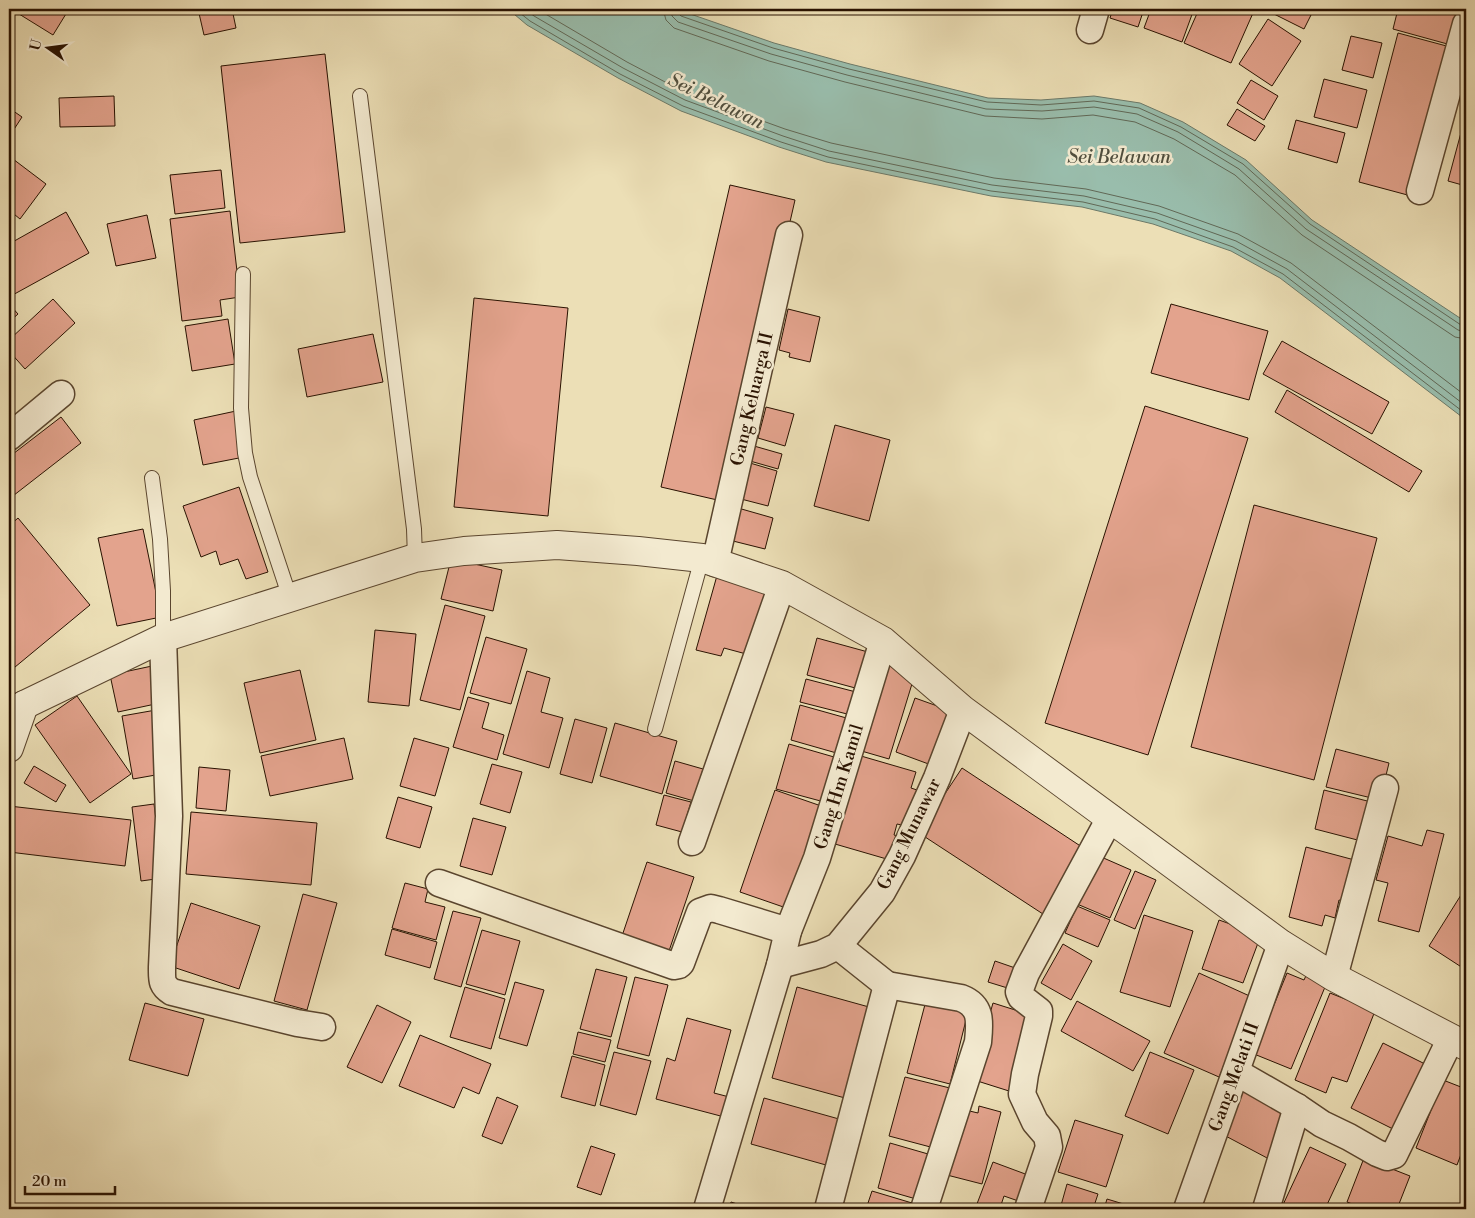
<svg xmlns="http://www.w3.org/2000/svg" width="1475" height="1218" font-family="'Libre Bodoni',serif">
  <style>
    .water { fill: #99bdac; stroke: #6c7968 }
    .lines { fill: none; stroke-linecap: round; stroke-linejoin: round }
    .shore { stroke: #616856; stroke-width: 1 }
    .building { fill: #e3a38d; stroke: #291201 }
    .service-casing { stroke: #5a452e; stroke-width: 16 }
    .minor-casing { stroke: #5a452e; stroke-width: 29 }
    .tertiary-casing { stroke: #5a452e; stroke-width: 30 }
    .service { stroke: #f3ead0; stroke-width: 14 }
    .minor { stroke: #f3ead0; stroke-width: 26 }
    .tertiary { stroke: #f3ead0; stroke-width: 28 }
    .labels { text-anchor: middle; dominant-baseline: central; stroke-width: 5; stroke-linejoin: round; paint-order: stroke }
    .street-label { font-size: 18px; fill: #291201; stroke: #f3ead0 }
    .water-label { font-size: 19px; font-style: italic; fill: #504e3d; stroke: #f3ead0 }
  </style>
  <rect width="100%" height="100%" fill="#ecdfb6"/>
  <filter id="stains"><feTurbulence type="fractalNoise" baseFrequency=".004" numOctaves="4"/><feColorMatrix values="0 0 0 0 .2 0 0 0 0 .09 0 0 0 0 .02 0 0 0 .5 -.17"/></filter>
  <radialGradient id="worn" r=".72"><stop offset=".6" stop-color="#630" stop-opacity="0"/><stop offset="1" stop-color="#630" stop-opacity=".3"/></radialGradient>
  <polygon class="water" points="508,9 676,9 774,43 850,64 988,98 1041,100 1094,96 1140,103 1183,122 1246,160 1312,220 1466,322 1466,420 1280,278 1231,251 1153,224 1082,207 991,196 826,162 779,147 681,111 618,78 527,25"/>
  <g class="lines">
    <g class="shore">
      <polyline points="515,9 530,21 620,74 683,106 781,142 828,157 991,191 1083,202 1155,219 1233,247 1283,274 1466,414"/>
      <polyline points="525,9 534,16 623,68 685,100 783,136 829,151 992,185 1084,196 1157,213 1236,241 1287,269 1466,406"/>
      <polyline points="537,9 627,62 688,94 785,129 831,143 994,178 1086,189 1159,206 1238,234 1291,263 1466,396"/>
      <polyline points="663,9 666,20 674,28 769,61 845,82 985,116 1042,119 1093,115 1135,122 1174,139 1235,175 1302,235 1455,337 1466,339"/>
      <polyline points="671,9 672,16 678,22 771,54 847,75 986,109 1042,111 1094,107 1137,114 1178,132 1239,169 1306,229 1458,330 1466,332"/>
      <polyline points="677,9 678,13 681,16 773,48 849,69 987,102 1041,105 1094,101 1139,108 1181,127 1243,164 1310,224 1461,325 1466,326"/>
    </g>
  </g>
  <g class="building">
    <polygon points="11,9 69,9 53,35"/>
    <polygon points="198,9 232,9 236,28 204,35"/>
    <polygon points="1113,9 1144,9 1138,27 1110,18"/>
    <polygon points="1151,9 1194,9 1182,42 1144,28"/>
    <polygon points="1199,9 1244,9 1253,13 1231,63 1184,43"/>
    <polygon points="1274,9 1314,9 1304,29 1272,13"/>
    <polygon points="1398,9 1460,9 1451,45 1393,29"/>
    <polygon points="1268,19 1301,41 1272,86 1239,64"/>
    <polygon points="1398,33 1454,48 1415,197 1359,182"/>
    <polygon points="1351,36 1382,43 1373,78 1342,70"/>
    <polygon points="325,54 345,232 240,243 221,66"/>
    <polygon points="1324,79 1367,90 1357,128 1314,117"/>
    <polygon points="1251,80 1278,96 1264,120 1237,103"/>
    <polygon points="114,96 115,126 60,127 59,98"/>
    <polygon points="9,108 22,117 9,137"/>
    <polygon points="1237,109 1265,126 1255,141 1227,125"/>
    <polygon points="1466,114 1466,186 1448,181"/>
    <polygon points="1296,120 1345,133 1337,163 1288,149"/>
    <polygon points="9,156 46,184 20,219 9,210"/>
    <polygon points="221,170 225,208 175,214 170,175"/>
    <polygon points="730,185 795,200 726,502 661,487"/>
    <polygon points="230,211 240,297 220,300 222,316 182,321 170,219"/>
    <polygon points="66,212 89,253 9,297 9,244"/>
    <polygon points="147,215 156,258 116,266 107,224"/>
    <polygon points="474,298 568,308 548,516 454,507"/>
    <polygon points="53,299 75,323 25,369 9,351 9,340"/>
    <polygon points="9,304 18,314 9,322"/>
    <polygon points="1171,304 1268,331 1249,400 1151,373"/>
    <polygon points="788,309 820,317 810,362 789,357 790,353 779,350"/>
    <polygon points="228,319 235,364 192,371 185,326"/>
    <polygon points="373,334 383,382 307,397 298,349"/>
    <polygon points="1282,341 1389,402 1372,434 1263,374"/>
    <polygon points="1287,390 1422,471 1409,492 1275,412"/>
    <polygon points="1145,406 1248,438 1148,755 1045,723"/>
    <polygon points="766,407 794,414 785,446 758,438"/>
    <polygon points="236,411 244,457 203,465 194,420"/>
    <polygon points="61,417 81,443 9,499 9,457"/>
    <polygon points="835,425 890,440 869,521 814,506"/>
    <polygon points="754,446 782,454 778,469 750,461"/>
    <polygon points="750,463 777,471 768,506 741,499"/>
    <polygon points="239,487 268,572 246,579 238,559 220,565 216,551 201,557 183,506"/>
    <polygon points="1254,505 1377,538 1314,780 1191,747"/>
    <polygon points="738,508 773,518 765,549 729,540"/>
    <polygon points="18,518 90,605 9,672 9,526"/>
    <polygon points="143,529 161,617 117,626 98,538"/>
    <polygon points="451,559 502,570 493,611 441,599"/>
    <polygon points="718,572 769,587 750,655 724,648 721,656 696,650"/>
    <polygon points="445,605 485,616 460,710 420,700"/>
    <polygon points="375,630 416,634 409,706 368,702"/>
    <polygon points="486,637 527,649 511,704 470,693"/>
    <polygon points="817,638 868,652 859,689 807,675"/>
    <polygon points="884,664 915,674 889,759 858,750"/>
    <polygon points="152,666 160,703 118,712 110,675"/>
    <polygon points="300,670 316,740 260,753 244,683"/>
    <polygon points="527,671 550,678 541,712 563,718 549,768 503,754"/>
    <polygon points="806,679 856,692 851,715 800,702"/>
    <polygon points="77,696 131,774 90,803 35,725"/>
    <polygon points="468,697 489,703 482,728 504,735 497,760 453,747"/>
    <polygon points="915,698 954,712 934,766 896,752"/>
    <polygon points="800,705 850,719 840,754 791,740"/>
    <polygon points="156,710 167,773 133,779 122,716"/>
    <polygon points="575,719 607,728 592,783 560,774"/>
    <polygon points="615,723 677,741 662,794 600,776"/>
    <polygon points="344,738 353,779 270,796 261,756"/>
    <polygon points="414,738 449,748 435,796 400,786"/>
    <polygon points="789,744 841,759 828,803 776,789"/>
    <polygon points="1336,749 1389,763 1380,800 1326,787"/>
    <polygon points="861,756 916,772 911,788 917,790 906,826 897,824 894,835 904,838 897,862 835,844"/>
    <polygon points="675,761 703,769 694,801 666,793"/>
    <polygon points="492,764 522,772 510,813 480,804"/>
    <polygon points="34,766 66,785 56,802 24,783"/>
    <polygon points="199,767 230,770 226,811 196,808"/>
    <polygon points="962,768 1088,851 1046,916 919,833"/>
    <polygon points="775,790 827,808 792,910 740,892"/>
    <polygon points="1324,790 1379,804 1369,843 1315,829"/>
    <polygon points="664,795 691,802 682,832 656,825"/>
    <polygon points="398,797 432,807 420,848 386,838"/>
    <polygon points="154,804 163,878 141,881 132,807"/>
    <polygon points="9,806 131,820 125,866 9,852"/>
    <polygon points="191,812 317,823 311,885 186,874"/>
    <polygon points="473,818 506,827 492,875 460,866"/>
    <polygon points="1427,830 1444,834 1419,932 1378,921 1388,883 1376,880 1388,836 1422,846"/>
    <polygon points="1306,847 1362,862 1351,903 1339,900 1335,918 1325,915 1322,926 1289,917"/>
    <polygon points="1099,856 1131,870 1110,918 1077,904"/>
    <polygon points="647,862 694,877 669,951 622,936"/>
    <polygon points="1135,871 1156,880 1135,929 1114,920"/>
    <polygon points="405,883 428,889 425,902 445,907 436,940 392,928"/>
    <polygon points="1466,887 1466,970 1429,946"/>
    <polygon points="303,894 337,903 307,1010 274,1001"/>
    <polygon points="191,903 260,926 239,989 170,966"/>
    <polygon points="1077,906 1110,920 1098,947 1065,933"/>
    <polygon points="453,911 481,918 461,987 434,979"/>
    <polygon points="1144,915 1193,931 1170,1007 1120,992"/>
    <polygon points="1219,920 1261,935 1243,983 1202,969"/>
    <polygon points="392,929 437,942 430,968 385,955"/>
    <polygon points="482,930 520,941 505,995 466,984"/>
    <polygon points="1063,944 1092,961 1071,1000 1041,983"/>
    <polygon points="995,961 1021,970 1014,990 988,982"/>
    <polygon points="1310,967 1330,975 1291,1069 1254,1054 1287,973 1304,980"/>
    <polygon points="596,969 627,977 611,1037 580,1029"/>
    <polygon points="1199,973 1254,998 1219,1077 1164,1053"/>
    <polygon points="635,977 668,985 649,1056 617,1048"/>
    <polygon points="515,982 544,990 527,1046 499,1038"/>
    <polygon points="465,987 505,999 491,1049 450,1037"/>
    <polygon points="797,987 869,1007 845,1098 772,1078"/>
    <polygon points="928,993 970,1004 950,1084 907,1073"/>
    <polygon points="1330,993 1375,1011 1347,1082 1332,1077 1326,1093 1295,1080"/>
    <polygon points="1077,1001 1150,1041 1133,1071 1061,1031"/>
    <polygon points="145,1003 204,1019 188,1076 129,1060"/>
    <polygon points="993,1003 1031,1015 1009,1091 971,1079"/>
    <polygon points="377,1005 411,1022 382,1083 347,1067"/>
    <polygon points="687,1018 731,1030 714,1093 737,1099 732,1119 656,1099 667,1058 675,1061"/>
    <polygon points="578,1032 611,1040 605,1062 573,1054"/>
    <polygon points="420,1035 491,1064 479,1094 463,1087 454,1108 399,1086"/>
    <polygon points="1383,1043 1433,1068 1401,1133 1351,1108"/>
    <polygon points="614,1052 651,1061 636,1115 600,1105"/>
    <polygon points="1150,1052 1194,1070 1168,1134 1125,1116"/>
    <polygon points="572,1056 605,1065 595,1106 561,1097"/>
    <polygon points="905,1077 954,1089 938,1149 889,1136"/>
    <polygon points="1443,1080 1466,1089 1466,1141 1457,1165 1416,1148"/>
    <polygon points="1243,1088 1292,1114 1269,1159 1220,1133"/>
    <polygon points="497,1097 518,1106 502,1144 482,1136"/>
    <polygon points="764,1098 839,1119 826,1165 751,1144"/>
    <polygon points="979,1106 1001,1112 982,1184 943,1174 961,1109 978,1113"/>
    <polygon points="1075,1120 1123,1135 1106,1187 1058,1172"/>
    <polygon points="890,1143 935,1156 923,1201 878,1188"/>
    <polygon points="591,1146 615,1154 601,1195 577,1187"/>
    <polygon points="1310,1147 1346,1164 1325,1209 1281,1209"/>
    <polygon points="1364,1158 1410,1176 1397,1209 1365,1209 1347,1202"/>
    <polygon points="993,1162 1036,1178 1027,1204 1004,1196 1001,1205 1013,1209 975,1209"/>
    <polygon points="1067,1184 1098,1194 1093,1209 1060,1209"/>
    <polygon points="872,1191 922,1206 921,1209 866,1209"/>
    <polygon points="1107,1199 1140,1209 1104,1209"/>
    <polygon points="731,1202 753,1209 729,1209"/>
    <polygon points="1422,1204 1440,1209 1420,1209"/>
  </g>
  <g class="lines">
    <defs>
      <g id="service">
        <polyline points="360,96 414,529 415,558"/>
        <polyline points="243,274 241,408 245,453 250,477 290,598"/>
        <polyline points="152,478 160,539 163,591 163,638"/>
        <polyline points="655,729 702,558"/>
      </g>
      <g id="minor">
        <polyline points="1090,30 1096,9"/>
        <polyline points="1420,191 1466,24"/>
        <polyline points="9,437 61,394"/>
        <polyline points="715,563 789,235"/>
        <path d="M 163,638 L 169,816 L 162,967 C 162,980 161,985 172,992 L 297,1023 L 322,1027"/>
        <polyline points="692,842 782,585"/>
        <polyline points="439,883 674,966 679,965 681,963 700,912 711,908 719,910 788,931"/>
        <polyline points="780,965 821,954 838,946 882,892 902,856 937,778 963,710"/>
        <polyline points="1334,977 1385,788"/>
        <path d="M 887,985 L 961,998 C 982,1006 980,1022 978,1042 L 924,1209"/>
        <polyline points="1236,1072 1297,1107 1322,1124 1349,1137 1377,1153 1387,1157 1394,1155 1451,1038"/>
        <polyline points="707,1209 780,965 788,931 817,858 883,641"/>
        <polyline points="828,1209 887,985 838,946"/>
        <polyline points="1028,1209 1049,1147 1047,1136 1035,1122 1022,1094 1025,1074 1039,1016 1039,1011 1021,997 1019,992 1026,973 1110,818"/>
        <polyline points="1187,1209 1281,944"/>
        <polyline points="1266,1209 1297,1107"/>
      </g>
      <g id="tertiary">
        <polyline points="24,705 163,638 415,558 464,551 557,545 638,551 702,558 782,585 883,641 963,710 1281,944 1334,977 1466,1046"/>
        <polyline points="9,748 24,705"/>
      </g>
    </defs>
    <use href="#service" class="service-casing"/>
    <use href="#minor" class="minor-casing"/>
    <use href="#tertiary" class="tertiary-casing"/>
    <use href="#service" class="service"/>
    <use href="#minor" class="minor"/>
    <use href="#tertiary" class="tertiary"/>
  </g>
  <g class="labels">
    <g class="street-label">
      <text transform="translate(752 399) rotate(-77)">Gang Keluarga II</text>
      <text transform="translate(839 787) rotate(-73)">Gang Hm Kamil</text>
      <text transform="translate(909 834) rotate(-64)">Gang Munawar</text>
      <text transform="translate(1234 1077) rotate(-70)">Gang Melati II</text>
    </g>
    <g class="water-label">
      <text transform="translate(716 101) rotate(26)">Sei Belawan</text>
      <text x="1119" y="157">Sei Belawan</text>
    </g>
  </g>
  <rect width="1475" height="1218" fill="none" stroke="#ecdfb6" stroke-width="30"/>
  <rect x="10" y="10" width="1455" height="1198" fill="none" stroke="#291201" stroke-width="2.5"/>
  <rect x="15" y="15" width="1445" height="1188" fill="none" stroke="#291201"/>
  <g transform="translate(48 48) rotate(284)" stroke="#f3ead0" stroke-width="4" paint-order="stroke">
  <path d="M0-4L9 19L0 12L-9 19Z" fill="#291201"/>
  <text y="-8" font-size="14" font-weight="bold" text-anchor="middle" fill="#291201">U</text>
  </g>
  <path d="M25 1186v8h90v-8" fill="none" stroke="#291201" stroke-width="2.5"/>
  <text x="32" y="1186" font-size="15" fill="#291201" stroke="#f3ead0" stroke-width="4" paint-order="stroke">20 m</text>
  <rect width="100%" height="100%" filter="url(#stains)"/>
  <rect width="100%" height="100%" fill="url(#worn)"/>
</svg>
